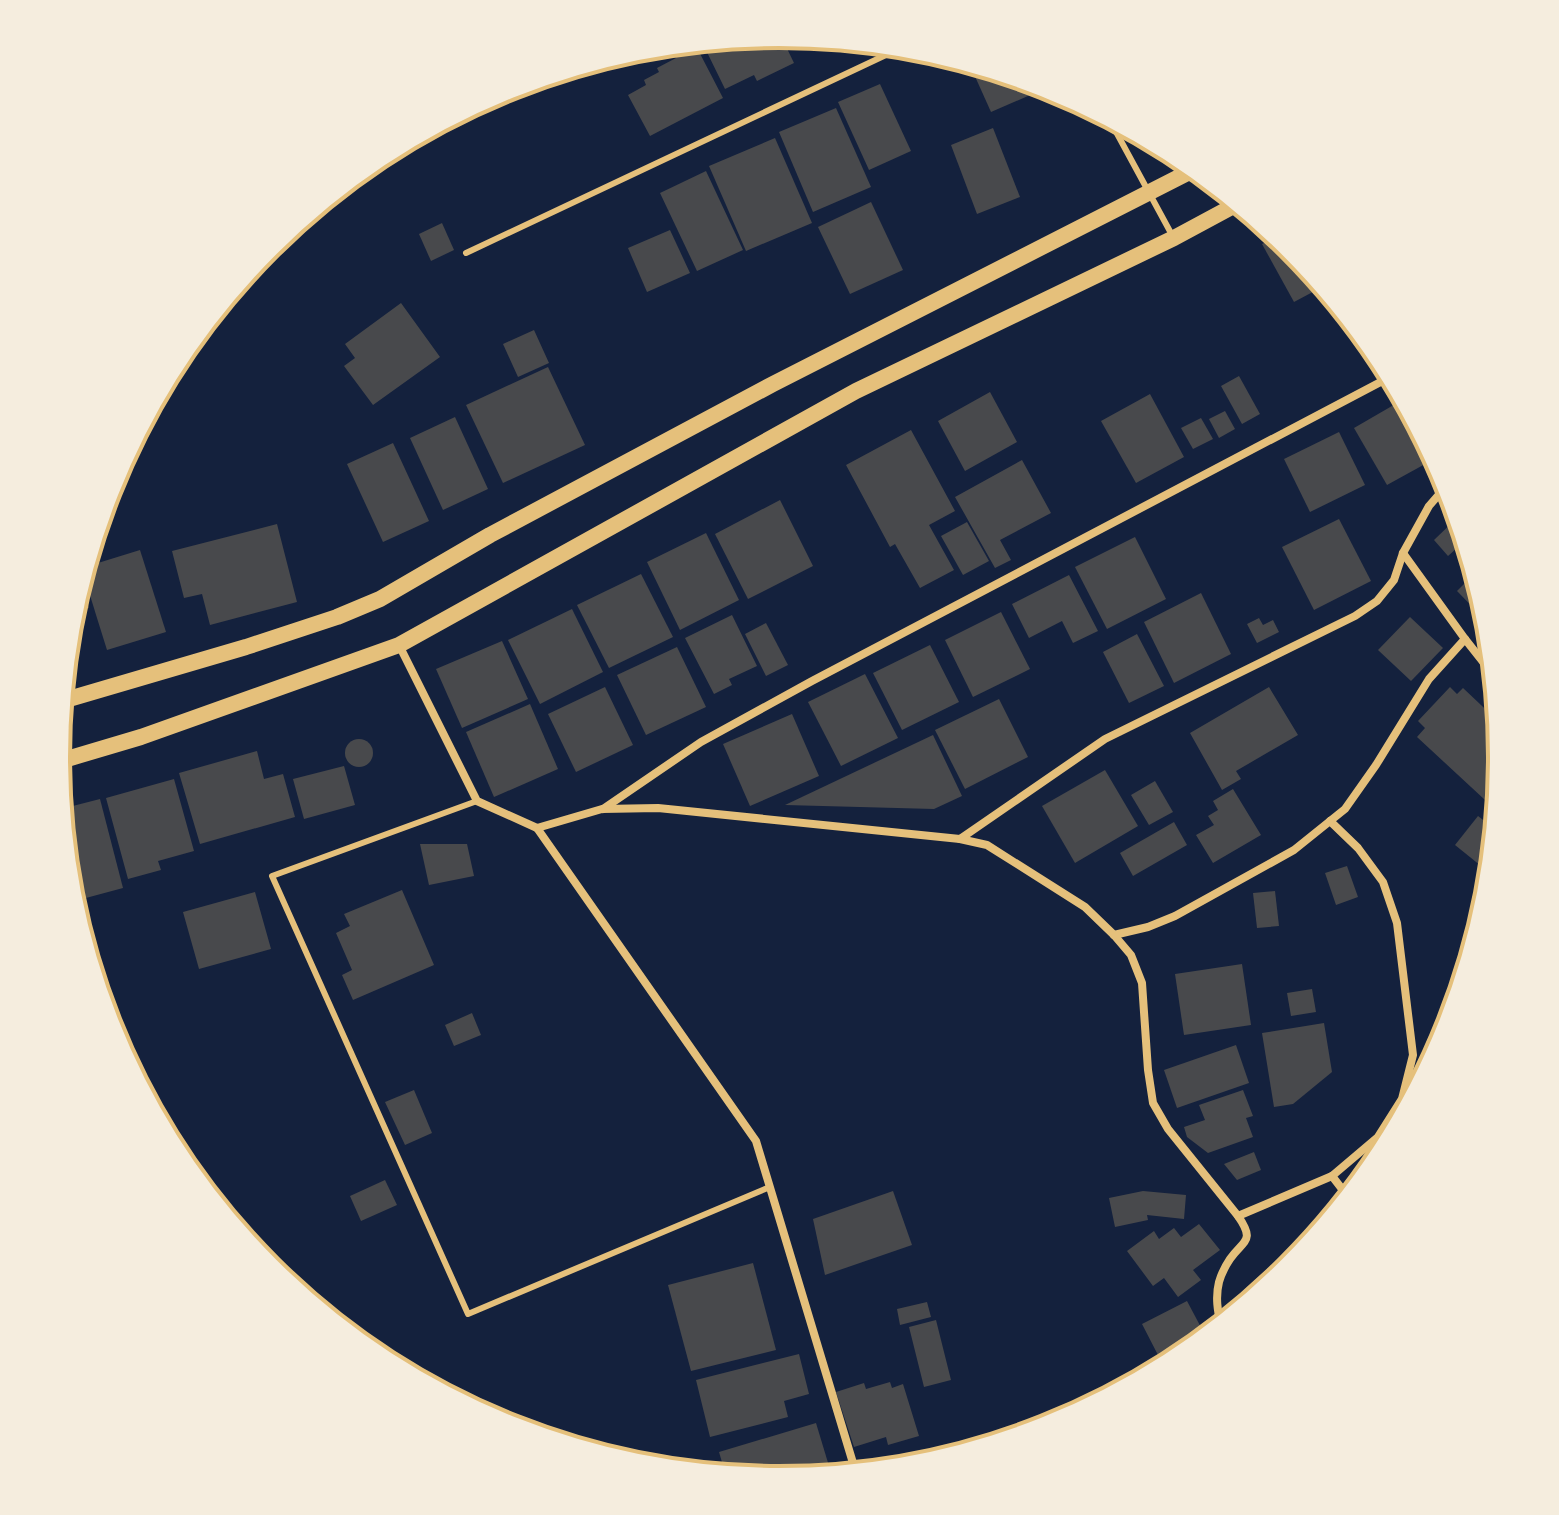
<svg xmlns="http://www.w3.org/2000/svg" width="1559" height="1515" font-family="'PT Sans Narrow',sans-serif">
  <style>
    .building { fill: #48494c }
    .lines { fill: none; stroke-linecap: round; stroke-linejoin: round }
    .service { stroke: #e5c07b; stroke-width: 6 }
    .minor { stroke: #e5c07b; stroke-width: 8 }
    .secondary { stroke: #e5c07b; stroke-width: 16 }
    .rim { fill: none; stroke: #e5c07b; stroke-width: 4 }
  </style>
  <rect width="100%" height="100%" fill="#14213d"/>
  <g class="building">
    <polygon points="780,34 794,63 757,81 754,75 725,89 702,42"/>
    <polygon points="694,42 723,98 650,136 628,95 646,85 644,80 659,72 657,68 676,58 673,52"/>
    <polygon points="969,63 1043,85 1044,89 991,112"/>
    <polygon points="880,84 911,151 869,170 838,102"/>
    <polygon points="836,108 871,187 813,212 779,132"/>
    <polygon points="993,128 1020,197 977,214 951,145"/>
    <polygon points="775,138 812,223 746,251 709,166"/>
    <polygon points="706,171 743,250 697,271 660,193"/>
    <polygon points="871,202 903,270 850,294 818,227"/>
    <polygon points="442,223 454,250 431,261 419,234"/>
    <polygon points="670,230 690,273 647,292 628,248"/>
    <polygon points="1278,236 1291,246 1324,286 1294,302 1262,244"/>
    <polygon points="401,303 440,357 373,405 344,366 355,358 345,344"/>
    <polygon points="534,330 549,363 518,377 503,344"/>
    <polygon points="548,367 585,445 503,483 466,405"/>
    <polygon points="1239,376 1260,414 1242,424 1221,386"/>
    <polygon points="990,392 1017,442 965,471 938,421"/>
    <polygon points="1150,394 1184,457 1136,483 1101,421"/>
    <polygon points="1404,399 1436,458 1387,485 1354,428"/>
    <polygon points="1225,411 1235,429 1219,438 1209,419"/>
    <polygon points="455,417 488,489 443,510 410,438"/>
    <polygon points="1201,418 1213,439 1193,449 1181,428"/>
    <polygon points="911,430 955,511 929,525 954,570 920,588 895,544 890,547 846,465"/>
    <polygon points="1339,432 1365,485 1310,512 1284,459"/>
    <polygon points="393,443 429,521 383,542 347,464"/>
    <polygon points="128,450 133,463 116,470"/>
    <polygon points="1022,460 1051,513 1000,540 1011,560 995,568 955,497"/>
    <polygon points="780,500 813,566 748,599 715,534"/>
    <polygon points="1459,516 1466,540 1448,556 1434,540"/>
    <polygon points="1339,519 1371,581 1314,610 1282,547"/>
    <polygon points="967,522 989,561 963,575 941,536"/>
    <polygon points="277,524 297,602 210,625 202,594 184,598 172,551"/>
    <polygon points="706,533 739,600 680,630 647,562"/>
    <polygon points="1135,537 1166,599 1107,629 1075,567"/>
    <polygon points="140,550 166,632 107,650 83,573 85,567"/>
    <polygon points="641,574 673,637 609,668 577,605"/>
    <polygon points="1069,575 1098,631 1073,643 1062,621 1029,638 1012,604"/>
    <polygon points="1472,576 1479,582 1490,625 1457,591"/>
    <polygon points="81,581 89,608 70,614"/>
    <polygon points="1201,593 1231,654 1174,683 1144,622"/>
    <polygon points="572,609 603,672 540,704 508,640"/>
    <polygon points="1001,612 1030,669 973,697 945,640"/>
    <polygon points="732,615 757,666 729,679 732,685 714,694 685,638"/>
    <polygon points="1410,617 1443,648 1411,681 1378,650"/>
    <polygon points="1259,618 1263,625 1273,620 1279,632 1257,643 1247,624"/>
    <polygon points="766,623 788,665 766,676 745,634"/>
    <polygon points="1137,634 1164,686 1129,703 1103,652"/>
    <polygon points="502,641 528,699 462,728 436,669"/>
    <polygon points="930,645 959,702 902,730 873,673"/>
    <polygon points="677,647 706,707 646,735 617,675"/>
    <polygon points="865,674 898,738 841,766 808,702"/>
    <polygon points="605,687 633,745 576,772 548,714"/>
    <polygon points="1269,687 1298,735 1236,771 1241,779 1222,790 1190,733"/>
    <polygon points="1450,687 1457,694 1463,688 1499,722 1503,758 1498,812 1417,737 1425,728 1418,721"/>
    <polygon points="999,699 1028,757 965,789 935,730"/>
    <polygon points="530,704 558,769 494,797 466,732"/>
    <polygon points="792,714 819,776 750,806 723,744"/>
    <polygon points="933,735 962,796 934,809 785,805"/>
    <circle cx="359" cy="753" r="14"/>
    <polygon points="257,751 264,779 283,774 295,817 200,844 179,773"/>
    <polygon points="344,766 355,805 304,819 293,779"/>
    <polygon points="1105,770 1138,826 1075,863 1042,806"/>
    <polygon points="174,779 194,851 158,861 161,870 128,879 106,798"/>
    <polygon points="1155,781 1173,812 1149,825 1131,795"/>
    <polygon points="1233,789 1261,835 1213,863 1196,835 1214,825 1208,816 1218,810 1213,801"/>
    <polygon points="100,799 123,888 71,902 61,809"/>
    <polygon points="1478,816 1496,830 1493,861 1486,870 1455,845"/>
    <polygon points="1174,822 1187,845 1133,876 1120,853"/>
    <polygon points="420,844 467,844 474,876 429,885"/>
    <polygon points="1347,866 1358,897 1336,905 1325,873"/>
    <polygon points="402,890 434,965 353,1000 342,975 352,970 336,933 350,926 344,914"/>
    <polygon points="1275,891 1279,926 1257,928 1253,893"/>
    <polygon points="255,892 271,949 199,969 183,912"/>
    <polygon points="1242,964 1251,1025 1184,1035 1175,974"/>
    <polygon points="1312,989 1316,1012 1291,1016 1287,993"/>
    <polygon points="472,1013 481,1035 454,1046 445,1025"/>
    <polygon points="1324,1023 1332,1072 1293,1104 1274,1107 1262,1033"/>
    <polygon points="1236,1045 1249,1083 1177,1108 1164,1070"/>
    <polygon points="414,1090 432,1133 405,1145 385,1102"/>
    <polygon points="1243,1090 1253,1116 1246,1118 1253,1137 1208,1153 1187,1137 1184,1127 1205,1120 1199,1105"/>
    <polygon points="1254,1152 1261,1170 1237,1180 1224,1164"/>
    <polygon points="385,1180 397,1205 361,1221 350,1196"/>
    <polygon points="893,1191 912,1245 825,1275 813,1219"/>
    <polygon points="1143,1191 1186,1195 1184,1219 1147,1215 1148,1220 1115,1227 1109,1198"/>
    <polygon points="228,1208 239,1232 238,1233 221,1212"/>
    <polygon points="1199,1224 1220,1250 1193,1270 1201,1280 1178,1297 1164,1278 1153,1286 1127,1251 1154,1231 1159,1239 1174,1228 1181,1237"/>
    <polygon points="1319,1235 1295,1264 1288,1256 1302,1244"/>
    <polygon points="753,1263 776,1350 691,1371 668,1285"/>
    <polygon points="1268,1268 1279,1279 1236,1315 1237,1296"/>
    <polygon points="1187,1301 1204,1333 1174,1348 1180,1360 1157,1372 1151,1361 1159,1357 1142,1324"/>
    <polygon points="927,1302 931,1317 900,1325 897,1309"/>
    <polygon points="936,1320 951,1380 924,1387 909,1327"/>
    <polygon points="1203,1335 1206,1339 1182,1359 1176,1348"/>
    <polygon points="799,1354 809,1394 784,1401 788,1417 710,1437 696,1380"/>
    <polygon points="890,1382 892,1388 903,1384 919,1436 888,1445 886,1437 854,1447 836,1392 864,1383 866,1389"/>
    <polygon points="816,1423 832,1476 779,1481 726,1476 719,1452"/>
  </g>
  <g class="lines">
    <g class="service">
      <polyline points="1108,117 1172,235"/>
      <polyline points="466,253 905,46"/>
      <polyline points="477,801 272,876 468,1314 770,1187"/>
    </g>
    <g class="minor">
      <polyline points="1403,553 1465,639 1495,677"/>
      <polyline points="399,645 477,801 537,828 756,1141 856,1473"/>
      <polyline points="603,809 701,742 812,681 1392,376"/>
      <polyline points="537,828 602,809 658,808 960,839 1105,739 1355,616 1377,601 1394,580 1403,553 1429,506 1449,483"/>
      <path d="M 960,839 L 987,845 L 1085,907 L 1114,935 L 1131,955 L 1142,983 L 1148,1070 L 1153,1103 L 1168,1129 L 1238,1216 C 1256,1242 1243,1240 1230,1259 C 1226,1265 1221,1275 1219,1282 C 1215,1298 1218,1312 1221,1327"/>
      <polyline points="1114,935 1148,927 1175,916 1294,850 1345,809 1376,765 1429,679 1465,639"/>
      <polyline points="1332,1176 1349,1198"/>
      <polyline points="1238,1216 1332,1176 1378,1137 1402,1099 1413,1055 1397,923 1383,882 1358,848 1330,821"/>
    </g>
    <g class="secondary">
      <polyline points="62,701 246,647 337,617 380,599 490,535 773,384 1197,168"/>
      <polyline points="57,762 141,737 399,645 856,391 1174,238 1239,203"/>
    </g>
  </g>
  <path d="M0 0H1559V1515H0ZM70 757a709 709 0 1 1 1418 0a709 709 0 1 1-1418 0Z" fill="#f5edde" fill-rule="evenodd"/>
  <path class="rim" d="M70 757a709 709 0 1 1 1418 0a709 709 0 1 1-1418 0Z"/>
</svg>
